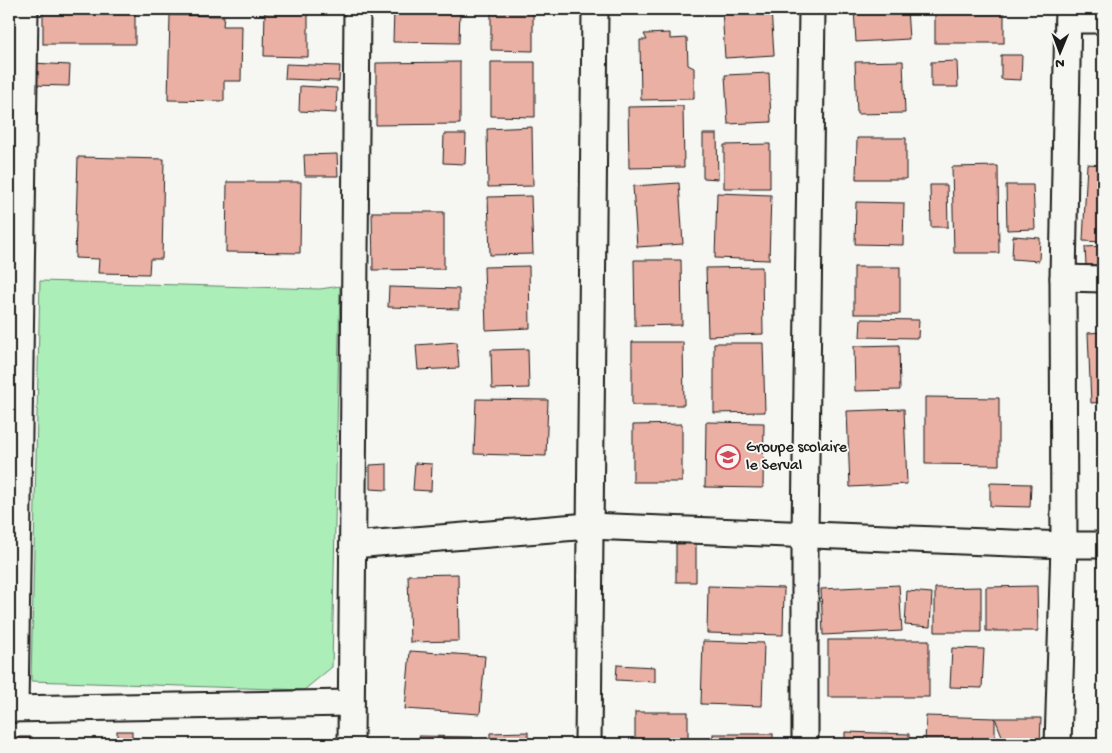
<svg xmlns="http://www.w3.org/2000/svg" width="1112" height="753" font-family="'Gochi Hand',sans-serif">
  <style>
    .green { fill: #abeeb8; stroke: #64856a }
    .building { fill: #e9b0a3; stroke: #1c1c1c }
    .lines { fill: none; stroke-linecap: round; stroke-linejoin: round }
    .minor-casing { stroke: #1c1c1c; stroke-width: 29 }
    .minor { stroke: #f6f6f2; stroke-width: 25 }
    .labels { text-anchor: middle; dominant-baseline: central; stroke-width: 4; stroke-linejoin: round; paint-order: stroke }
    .poi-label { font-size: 16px; fill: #1c1c1c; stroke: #f6f6f2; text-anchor: start }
  </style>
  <rect width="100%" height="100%" fill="#f6f6f2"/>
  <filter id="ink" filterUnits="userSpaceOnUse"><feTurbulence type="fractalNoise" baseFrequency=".02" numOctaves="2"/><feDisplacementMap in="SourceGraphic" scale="10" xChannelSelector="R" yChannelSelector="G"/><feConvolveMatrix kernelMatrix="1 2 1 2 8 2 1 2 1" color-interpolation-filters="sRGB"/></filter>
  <g filter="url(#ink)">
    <polygon class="green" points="40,281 320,289 340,286 332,667 304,690 31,681"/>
    <g class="building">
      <rect x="43" y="9" width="92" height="35"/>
      <polygon points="265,9 308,9 308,57 264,56"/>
      <polygon points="394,9 460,9 459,43 393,42"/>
      <polygon points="491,9 533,9 533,51 491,50"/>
      <polygon points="639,9 685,9 639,12"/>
      <polygon points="722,9 771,9 774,55 725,58"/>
      <polygon points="854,9 907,9 909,39 856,42"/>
      <rect x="935" y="9" width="69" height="34"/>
      <polygon points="170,15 224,16 223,26 242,26 241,81 224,81 224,101 168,100"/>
      <polygon points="670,33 670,39 687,38 688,65 694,68 694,99 641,100 640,40 647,40 644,34"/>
      <polygon points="1001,55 1022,55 1021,80 1001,79"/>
      <polygon points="903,61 905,113 857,114 855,62"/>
      <polygon points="957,61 958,87 931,87 931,62"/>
      <polygon points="460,62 460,124 376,125 376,63"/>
      <polygon points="491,62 535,62 535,117 491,116"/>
      <polygon points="32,63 70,65 69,86 31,85"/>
      <polygon points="286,64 340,66 339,81 285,79"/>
      <polygon points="769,73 771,122 728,124 725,75"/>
      <polygon points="1101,82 1103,82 1103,147 1100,147"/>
      <polygon points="300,86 337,88 336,113 299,111"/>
      <polygon points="683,106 684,167 629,168 628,107"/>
      <polygon points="532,127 533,186 488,187 487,129"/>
      <polygon points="444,134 466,134 465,164 443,163"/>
      <polygon points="703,134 717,134 718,179 703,178"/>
      <polygon points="857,138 906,138 906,179 856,179"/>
      <polygon points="770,144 770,188 724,188 724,145"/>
      <polygon points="337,154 338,176 305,176 304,155"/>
      <polygon points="78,157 164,159 162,259 150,259 149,274 98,273 99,259 75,258"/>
      <polygon points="1087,164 1103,165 1103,242 1083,241"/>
      <polygon points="998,166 999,253 954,253 952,167"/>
      <polygon points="227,182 301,182 300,253 226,252"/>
      <polygon points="679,183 683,244 637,247 633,186"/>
      <polygon points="930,185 947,185 948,227 931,227"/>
      <polygon points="1006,185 1033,185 1035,229 1007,230"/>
      <polygon points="717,193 771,195 769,260 715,258"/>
      <polygon points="531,196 533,254 490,255 488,197"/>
      <polygon points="856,202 904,203 903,245 855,244"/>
      <polygon points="372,212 444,212 444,269 373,270"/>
      <polygon points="1013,236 1040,238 1039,261 1012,259"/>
      <polygon points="1103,246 1103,265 1086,265 1085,247"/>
      <polygon points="634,260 681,260 682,325 635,326"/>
      <polygon points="529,266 530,328 486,330 484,267"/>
      <polygon points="762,267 763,334 708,336 706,268"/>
      <rect x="854" y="267" width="46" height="47"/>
      <polygon points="389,287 459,289 459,309 388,307"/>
      <polygon points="861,319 919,320 918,338 860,337"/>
      <polygon points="1103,332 1103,402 1091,403 1088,333"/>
      <polygon points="457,342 459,368 418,370 416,345"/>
      <polygon points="632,342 683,342 684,405 632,405"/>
      <polygon points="714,343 763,343 765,412 714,413"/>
      <polygon points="899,345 900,390 855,391 854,346"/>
      <polygon points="528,349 529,388 492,389 491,350"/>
      <polygon points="925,397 999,398 999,465 925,464"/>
      <polygon points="476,399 548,400 546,456 474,454"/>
      <polygon points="904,409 907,484 850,487 847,411"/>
      <polygon points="706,422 764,423 763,488 705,487"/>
      <polygon points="682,424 682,482 633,482 633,425"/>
      <polygon points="415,463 432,464 431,491 413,490"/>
      <polygon points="387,464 387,490 370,489 370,465"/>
      <polygon points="990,483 1031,484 1030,507 990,506"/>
      <polygon points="696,543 696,582 676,582 676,544"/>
      <polygon points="458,574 459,641 410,642 408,575"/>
      <polygon points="899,585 902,631 823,635 821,589"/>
      <polygon points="708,586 784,588 783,635 707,633"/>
      <polygon points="1037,586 1038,631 986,631 986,587"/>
      <polygon points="981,587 981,632 935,632 935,588"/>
      <polygon points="907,591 932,593 930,627 905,625"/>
      <rect x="828" y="640" width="101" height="57"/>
      <polygon points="703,641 764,643 762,706 701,704"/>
      <polygon points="952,648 984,649 982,688 950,687"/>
      <polygon points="410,651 485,656 480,714 405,709"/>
      <polygon points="617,665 655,667 655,682 616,680"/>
      <rect x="635" y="712" width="53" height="32"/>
      <polygon points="926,716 995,718 995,744 925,744"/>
      <polygon points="995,718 1041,718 1040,744 1004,744 1004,741"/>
      <rect x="117" y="731" width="15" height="13"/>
      <polygon points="528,732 528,744 490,744 490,733"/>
      <polygon points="845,732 909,734 909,744 845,744"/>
      <rect x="713" y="734" width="60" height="10"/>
      <polygon points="419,736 473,737 473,744 419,744"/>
      <rect x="9" y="737" width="23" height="7"/>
    </g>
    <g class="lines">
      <defs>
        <g id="minor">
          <polyline points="1068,20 1103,20"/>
          <polyline points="1063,278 1103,279"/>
          <polyline points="353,545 589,526 1064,545 1103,545"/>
          <polyline points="9,709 351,703"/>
          <polyline points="15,709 25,9"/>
          <polyline points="351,744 357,9"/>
          <polyline points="588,744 595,9"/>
          <polyline points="805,744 805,534 812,9"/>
          <polyline points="1058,744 1064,545 1063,278 1068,9"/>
        </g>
      </defs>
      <use href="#minor" class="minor-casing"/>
      <use href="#minor" class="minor"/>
    </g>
  </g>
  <defs>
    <symbol id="school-ring" viewBox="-11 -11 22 22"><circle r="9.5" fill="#f6f6f2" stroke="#d1495b" stroke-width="1.5"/><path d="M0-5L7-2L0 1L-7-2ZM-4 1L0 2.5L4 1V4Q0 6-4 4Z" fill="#d1495b"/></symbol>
  </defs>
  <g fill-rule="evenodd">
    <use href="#school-ring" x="714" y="443" width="28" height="28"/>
  </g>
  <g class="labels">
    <g class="poi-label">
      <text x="746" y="448">Groupe scolaire<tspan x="746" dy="18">le Serval</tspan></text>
    </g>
  </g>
  <rect width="1112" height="753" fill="none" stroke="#f6f6f2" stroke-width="30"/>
  <rect x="15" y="15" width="1082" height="723" fill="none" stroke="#1c1c1c" stroke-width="2" filter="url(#ink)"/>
  <g transform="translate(1060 52) rotate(181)" stroke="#f6f6f2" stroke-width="4" paint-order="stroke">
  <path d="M0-4L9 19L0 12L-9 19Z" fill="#1c1c1c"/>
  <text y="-8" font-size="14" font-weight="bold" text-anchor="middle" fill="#1c1c1c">N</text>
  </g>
</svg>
